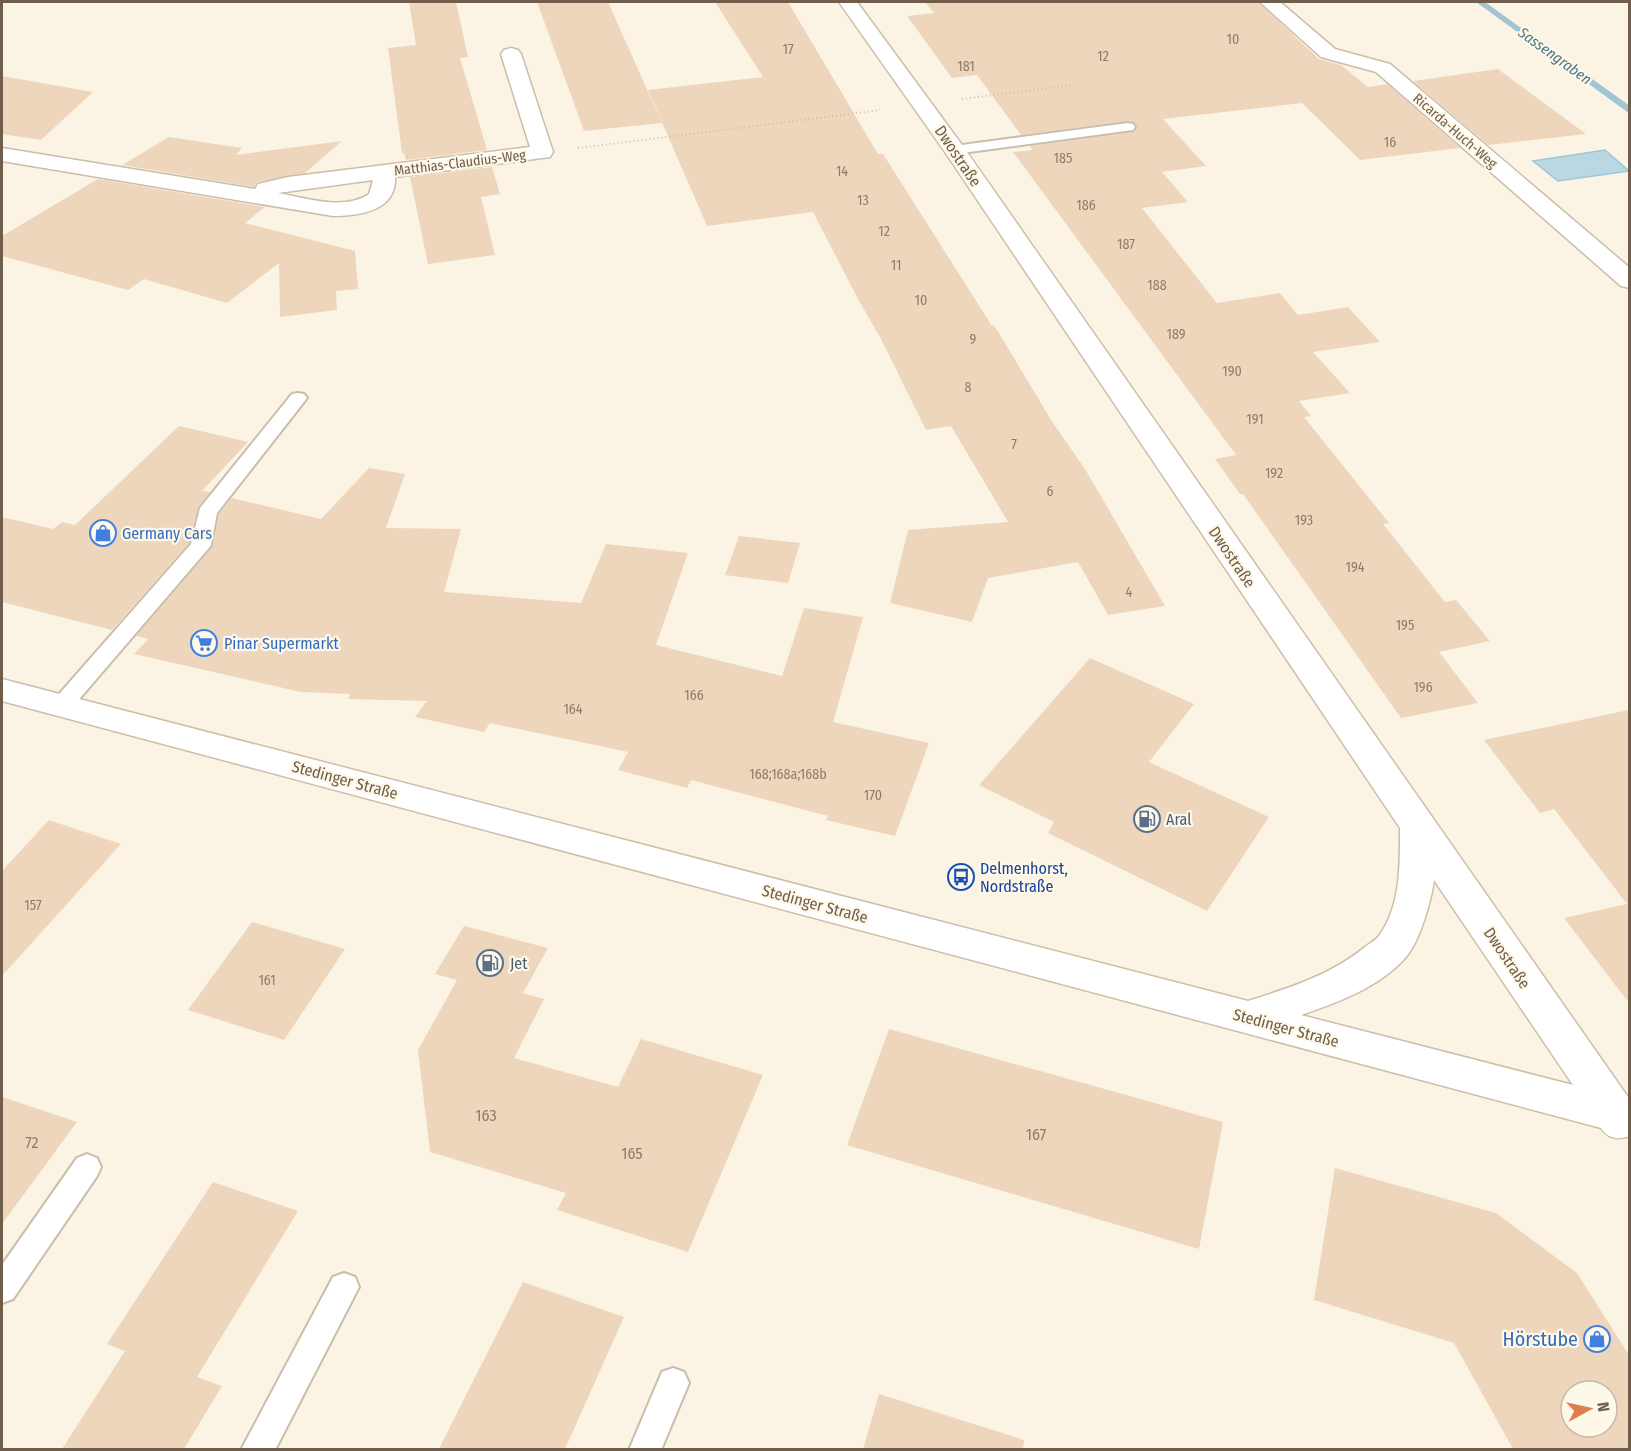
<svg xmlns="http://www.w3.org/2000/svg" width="1631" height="1451" font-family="'Fira Sans Condensed',sans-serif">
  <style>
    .water { fill: #b9d8e3; stroke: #a0c6d4; stroke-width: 1.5 }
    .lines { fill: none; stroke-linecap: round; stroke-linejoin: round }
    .stream { fill: #a0c6d4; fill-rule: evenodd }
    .building { fill: #eed6bd; fill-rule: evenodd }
    .lane-casing { stroke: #cbbdab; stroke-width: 4 }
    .street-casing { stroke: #cbbdab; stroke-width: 3 }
    .secondary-casing { stroke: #cebea9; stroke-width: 3 }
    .path { stroke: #d3baa0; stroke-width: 2; stroke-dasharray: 1 3; stroke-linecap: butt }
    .lane { fill: #fff; fill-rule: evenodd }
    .street { fill: #fff; fill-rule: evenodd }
    .secondary { fill: #fff; fill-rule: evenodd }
    .labels { text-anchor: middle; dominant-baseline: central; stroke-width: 4.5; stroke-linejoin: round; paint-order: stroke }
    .number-label { font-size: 14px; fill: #907b68 }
    .far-street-label { font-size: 14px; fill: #715d4b; stroke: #fef8e9 }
    .far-water-label { font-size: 15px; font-style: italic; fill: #4a788a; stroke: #fef8e9 }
    .street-label { font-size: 16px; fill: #715d4b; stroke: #fef8e9 }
    .shop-label { font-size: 16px; fill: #366cbe; stroke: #fef8e9; text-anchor: start }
    .service-label { font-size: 16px; fill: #4e5e75; stroke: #fef8e9; text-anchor: start }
    .transit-label { font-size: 16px; fill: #164399; stroke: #fef8e9; text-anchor: start }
    .near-number-label { font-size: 16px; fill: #907b68 }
    .near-shop-label { font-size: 20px; fill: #366cbe; stroke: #fef8e9; text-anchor: end }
  </style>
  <rect width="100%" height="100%" fill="#fbf4e4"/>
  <polygon class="water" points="1605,150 1629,171 1558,181 1533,161"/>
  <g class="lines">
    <polygon class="stream" points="1476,2 1485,2 1630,106 1630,114"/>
  </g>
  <g class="building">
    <polygon points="409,2 456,2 468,57 460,58 487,150 406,160 404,153 402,153 388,48 416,45"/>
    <polygon points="537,2 608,2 662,123 584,131"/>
    <polygon points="715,2 788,2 878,154 883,154 992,326 994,325 1053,423 1085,469 1165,606 1108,615 1078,562 988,578 972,622 890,603 908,530 1008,522 951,426 926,430 881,339 859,301 813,212 707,226 648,90 763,77"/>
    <polygon points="925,2 1258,2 1319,59 1341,65 1368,87 1387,84 1460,148 1360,160 1302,103 1163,119 1206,166 1162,172 1188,202 1142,208 1217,303 1280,293 1298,315 1348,307 1380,342 1313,352 1350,393 1299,401 1311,416 1304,417 1389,523 1383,524 1445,602 1456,600 1490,641 1439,652 1478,703 1401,718 1243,494 1240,494 1215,459 1236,455 1013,152 1032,150 1030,146 1133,132 1137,128 1135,123 1128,121 1021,135 977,75 952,78 907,16 934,13"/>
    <polygon points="1498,69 1586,134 1488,145 1413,81"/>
    <polygon points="2,76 93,92 41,140 2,134"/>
    <polygon points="169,137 242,148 236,155 342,141 305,173 257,182 254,187 122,165"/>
    <polygon points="492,167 500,194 481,197 495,255 428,264 410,177"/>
    <polygon points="98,179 265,207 245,223 355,251 358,289 336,291 337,310 280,317 279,263 227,303 144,279 128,290 2,256 2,236"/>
    <polygon points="179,426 248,442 202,491 210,492 198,507 189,543 112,630 2,602 2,517 53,529 62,522 75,525"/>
    <polygon points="369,468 405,474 386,528 461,529 444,592 581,603 606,544 688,553 656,645 782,676 804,608 863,617 833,722 929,743 895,836 826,820 828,816 691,780 687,788 618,770 628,752 490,723 484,732 415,717 427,701 348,699 350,694 301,692 134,654 148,639 136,636 213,546 219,514 232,498 321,519"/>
    <polygon points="739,536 800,543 788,583 725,575"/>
    <polygon points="1090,658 1194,704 1149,762 1269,817 1207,911 1048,833 1054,822 979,785"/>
    <polygon points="1629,710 1629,1003 1564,918 1627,904 1554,809 1540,813 1484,740"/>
    <polygon points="49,820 121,844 2,976 2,871"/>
    <polygon points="252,922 345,949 284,1040 188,1010"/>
    <polygon points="464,926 548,948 523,993 544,999 514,1058 618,1087 641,1039 763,1075 688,1252 557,1210 566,1193 430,1152 418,1050 457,980 435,974"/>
    <polygon points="889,1029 1223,1122 1199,1249 847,1145"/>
    <polygon points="2,1097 77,1122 2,1224"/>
    <path d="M 1335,1168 L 1496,1213 L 1577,1273 L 1629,1355 L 1629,1449 L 1513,1449 L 1454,1343 L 1314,1300 ZM 1571,1391 L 1607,1391 L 1607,1427 L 1571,1427 Z"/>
    <polygon points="213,1182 298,1211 197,1377 222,1386 184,1449 62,1449 125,1351 107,1344"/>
    <polygon points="523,1282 624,1317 565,1449 439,1449"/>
    <polygon points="879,1394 1024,1440 1023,1449 863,1449"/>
  </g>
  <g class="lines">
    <defs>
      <g id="lane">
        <polygon points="1128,123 1133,124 1135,127 1133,130 954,154 947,150 954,146"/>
        <polygon points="298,393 304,394 307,398 217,513 211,545 208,549 69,711 61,714 53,711 50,706 53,701 191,544 200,508 292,394"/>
        <polygon points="87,1154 97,1158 101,1167 97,1176 13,1299 2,1303 2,1265 77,1158"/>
        <polygon points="344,1273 355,1277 359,1287 275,1450 241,1450 333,1277"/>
        <polygon points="673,1368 684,1372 689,1383 661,1450 629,1450 662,1372"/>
      </g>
      <g id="street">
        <polygon points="1260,2 1280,2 1335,49 1390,64 1630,268 1630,288 1621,286 1376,72 1321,57"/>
        <path d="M 511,48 L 518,50 L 521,54 L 553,152 L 550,157 L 395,177 C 397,211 359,216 333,216 L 2,161 L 2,148 L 255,189 L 258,184 L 288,177 L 530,147 L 501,54 L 504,50 ZM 373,180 L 369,194 C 344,211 306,198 278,193 Z"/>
      </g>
      <path id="secondary" d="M 839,2 L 857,2 L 962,145 L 1630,1100 L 1630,1136 C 1618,1140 1608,1139 1601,1128 L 2,701 L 2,679 L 1248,1001 C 1289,988 1331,975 1365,947 C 1369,944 1376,940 1379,936 C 1401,906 1400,864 1400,828 L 945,152 ZM 1434,880 L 1573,1085 L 1301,1015 C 1337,1003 1380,987 1406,957 C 1420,941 1431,901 1434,880 Z"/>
    </defs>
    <use href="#lane" class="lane-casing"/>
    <use href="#street" class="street-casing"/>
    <use href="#secondary" class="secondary-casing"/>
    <g class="path">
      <polyline points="962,99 1072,85"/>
      <polyline points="578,148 880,110"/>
    </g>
    <use href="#lane" class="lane"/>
    <use href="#street" class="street"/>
    <use href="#secondary" class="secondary"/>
  </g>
  <defs>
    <symbol id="shop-ring" viewBox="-11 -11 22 22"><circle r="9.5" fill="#fef8e9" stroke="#3f7fe0" stroke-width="1.5"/><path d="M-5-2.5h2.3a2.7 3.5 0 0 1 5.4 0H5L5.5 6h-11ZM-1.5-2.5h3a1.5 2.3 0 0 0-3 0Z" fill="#3f7fe0"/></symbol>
    <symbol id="supermarket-ring" viewBox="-11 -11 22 22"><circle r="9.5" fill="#fef8e9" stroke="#3f7fe0" stroke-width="1.5"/><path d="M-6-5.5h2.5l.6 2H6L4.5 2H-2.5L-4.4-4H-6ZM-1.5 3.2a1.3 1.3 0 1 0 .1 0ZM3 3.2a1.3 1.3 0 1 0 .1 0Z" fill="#3f7fe0"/></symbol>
    <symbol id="fuel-ring" viewBox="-11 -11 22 22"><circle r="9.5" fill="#fef8e9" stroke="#5c6f8a" stroke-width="1.5"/><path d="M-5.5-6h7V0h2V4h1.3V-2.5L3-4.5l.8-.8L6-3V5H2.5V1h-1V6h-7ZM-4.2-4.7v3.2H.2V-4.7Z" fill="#5c6f8a"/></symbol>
    <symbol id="bus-ring" viewBox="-11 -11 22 22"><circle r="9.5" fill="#fef8e9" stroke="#1a4fb4" stroke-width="1.5"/><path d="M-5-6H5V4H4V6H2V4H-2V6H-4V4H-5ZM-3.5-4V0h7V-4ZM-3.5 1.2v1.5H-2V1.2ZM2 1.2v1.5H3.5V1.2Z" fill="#1a4fb4"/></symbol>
  </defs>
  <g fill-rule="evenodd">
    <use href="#shop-ring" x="88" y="518" width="30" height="30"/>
    <use href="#supermarket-ring" x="189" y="628" width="30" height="30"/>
    <use href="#fuel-ring" x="1132" y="804" width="30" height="30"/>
    <use href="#bus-ring" x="946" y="862" width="30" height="30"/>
    <use href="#fuel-ring" x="475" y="948" width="30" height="30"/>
    <use href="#shop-ring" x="1582" y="1324" width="30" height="30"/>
  </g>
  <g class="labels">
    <g class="number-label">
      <text x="1233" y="39">10</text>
      <text x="788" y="49">17</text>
      <text x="1103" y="56">12</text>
      <text x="966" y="66">181</text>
      <text x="1390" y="142">16</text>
      <text x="1063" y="158">185</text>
      <text x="842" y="171">14</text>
      <text x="863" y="200">13</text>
      <text x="1086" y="205">186</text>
      <text x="884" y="231">12</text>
      <text x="1126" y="244">187</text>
      <text x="896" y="265">11</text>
      <text x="1157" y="285">188</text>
      <text x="921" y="300">10</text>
      <text x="1176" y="334">189</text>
      <text x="973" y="339">9</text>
      <text x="1232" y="371">190</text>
      <text x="968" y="387">8</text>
      <text x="1255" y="419">191</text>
      <text x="1014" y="444">7</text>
      <text x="1274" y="473">192</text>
      <text x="1050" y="491">6</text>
      <text x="1304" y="520">193</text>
      <text x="1355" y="567">194</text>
      <text x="1129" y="592">4</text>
      <text x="1405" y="625">195</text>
      <text x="1423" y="687">196</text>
      <text x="694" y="695">166</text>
      <text x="573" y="709">164</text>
      <text x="788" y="774">168;168a;168b</text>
      <text x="873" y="795">170</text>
      <text x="33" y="905">157</text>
      <text x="267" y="980">161</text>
    </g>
    <g class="far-street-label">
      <text transform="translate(1455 131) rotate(41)">Ricarda-Huch-Weg</text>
      <text transform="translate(460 163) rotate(-7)">Matthias-Claudius-Weg</text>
    </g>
    <g class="far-water-label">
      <text transform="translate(1555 56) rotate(36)">Sassengraben</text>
    </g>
    <g class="street-label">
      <text transform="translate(958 156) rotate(56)">Dwostraße</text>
      <text transform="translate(1232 557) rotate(56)">Dwostraße</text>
      <text transform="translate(345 780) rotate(15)">Stedinger Straße</text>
      <text transform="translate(815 904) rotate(15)">Stedinger Straße</text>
      <text transform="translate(1507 958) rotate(56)">Dwostraße</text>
      <text transform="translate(1286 1028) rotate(15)">Stedinger Straße</text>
    </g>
    <g class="shop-label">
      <text x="122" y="533">Germany Cars</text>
      <text x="224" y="643">Pinar Supermarkt</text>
    </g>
    <g class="service-label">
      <text x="1166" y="819">Aral</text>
      <text x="510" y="963">Jet</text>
    </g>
    <g class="transit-label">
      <text x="980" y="868">Delmenhorst,<tspan x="980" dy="18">Nordstraße</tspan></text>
    </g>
    <g class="near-number-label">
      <text x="486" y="1115">163</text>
      <text x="1036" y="1134">167</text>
      <text x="32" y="1142">72</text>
      <text x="632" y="1153">165</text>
    </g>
    <g class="near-shop-label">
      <text x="1578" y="1339">Hörstube</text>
    </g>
  </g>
  <rect width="1631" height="1451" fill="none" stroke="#715d4b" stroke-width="6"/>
  <g transform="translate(1589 1409) rotate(82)"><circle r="28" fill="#fef8e9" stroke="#c6baaa" stroke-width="1.5"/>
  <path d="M0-4.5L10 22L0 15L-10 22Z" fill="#dd7f50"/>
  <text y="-9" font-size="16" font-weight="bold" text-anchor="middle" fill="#715d4b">N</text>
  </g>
</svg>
